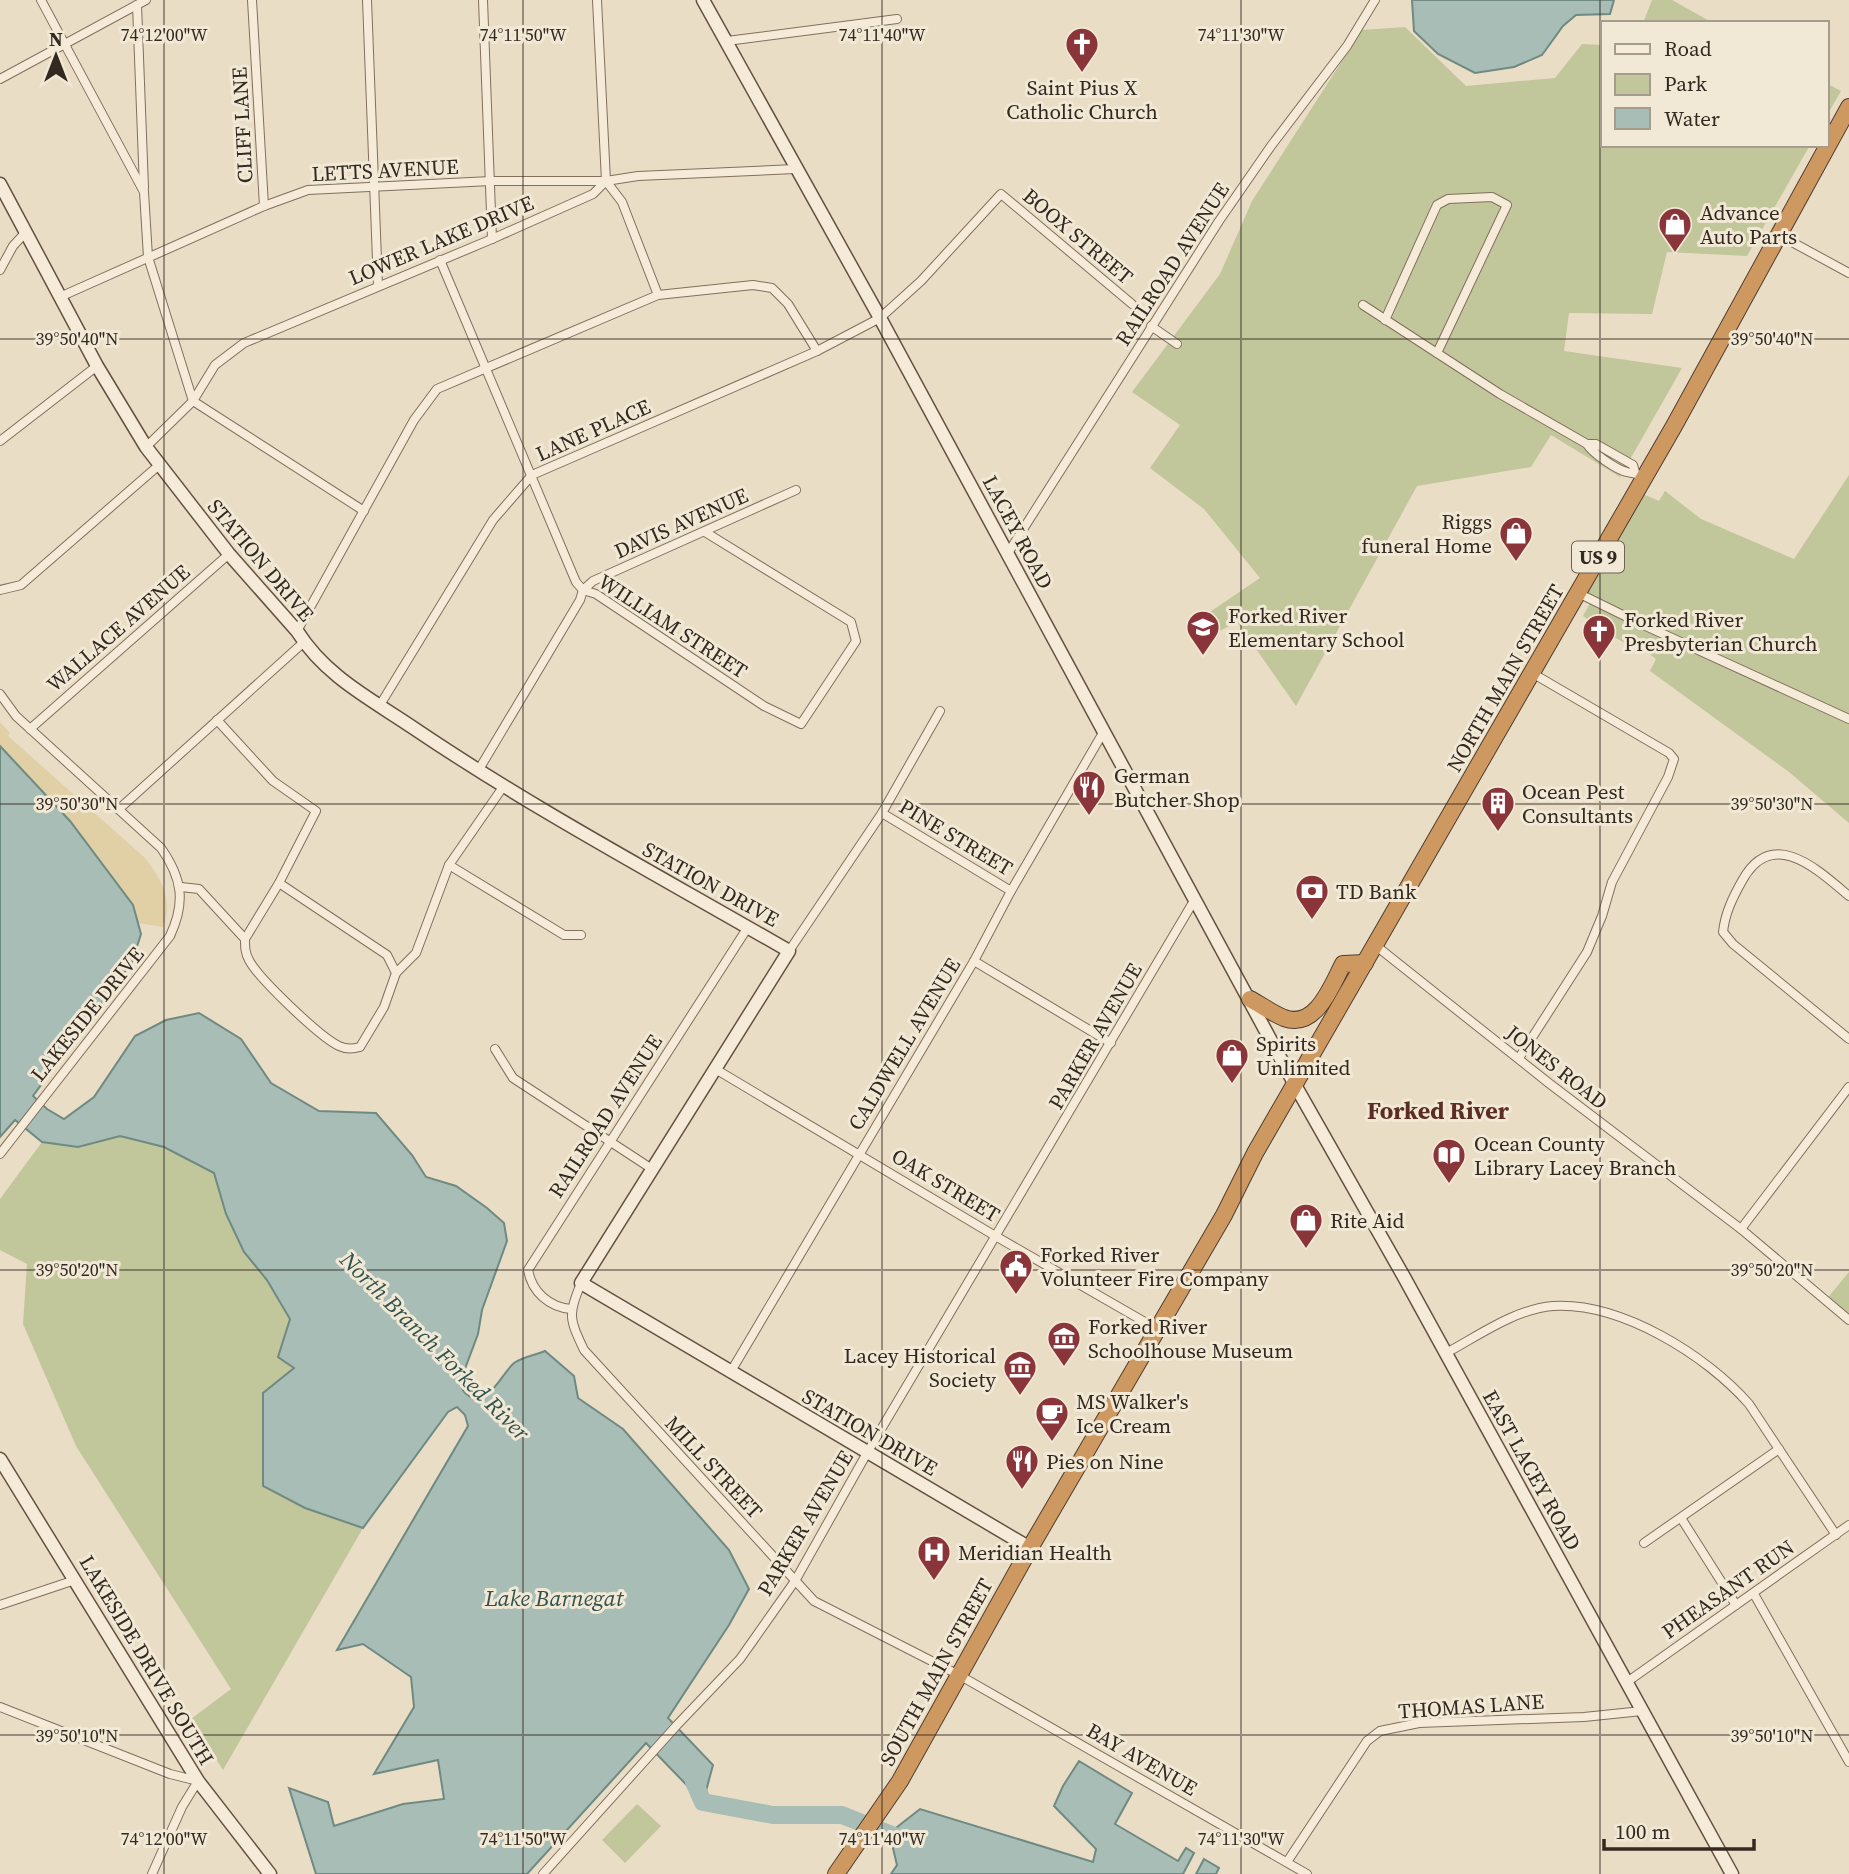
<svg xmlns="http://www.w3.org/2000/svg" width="1849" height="1874" font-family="'Source Serif 4',serif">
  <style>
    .green { fill: #c2c69b }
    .sand { fill: #e1cfa6 }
    .water { fill: #a7bdb5; stroke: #6f8a82; stroke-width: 2 }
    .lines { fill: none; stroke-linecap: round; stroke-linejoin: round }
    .river { stroke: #a7bdb5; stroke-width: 18 }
    .street-casing { stroke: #826f5e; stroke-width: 10 }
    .secondary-casing { stroke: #645141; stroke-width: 15 }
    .highway-casing { stroke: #503e31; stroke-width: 18 }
    .street { stroke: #f5ebd8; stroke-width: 8 }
    .secondary { stroke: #f5ebd8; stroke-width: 12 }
    .highway { stroke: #ce9961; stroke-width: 16 }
    .ticks { fill: none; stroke: #342920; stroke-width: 2; stroke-opacity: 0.45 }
    .labels { text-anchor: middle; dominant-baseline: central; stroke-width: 6; stroke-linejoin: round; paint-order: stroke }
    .shield { fill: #f1e8d5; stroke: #6d6256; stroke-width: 2 }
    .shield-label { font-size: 19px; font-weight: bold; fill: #342920 }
    .poi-label { font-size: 21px; fill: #342920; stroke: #f1e8d5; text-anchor: start }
    .street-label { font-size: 21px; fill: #342920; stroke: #f1e8d5 }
    .water-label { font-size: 23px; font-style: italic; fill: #31524e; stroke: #f1e8d5 }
    .quarter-label { font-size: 24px; font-weight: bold; fill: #5b2d24; stroke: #f1e8d5 }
    .ticks-label { font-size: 18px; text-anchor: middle; fill: #342920; stroke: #f1e8d5; stroke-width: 6; stroke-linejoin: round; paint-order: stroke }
  </style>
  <rect width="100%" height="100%" fill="#e9ddc6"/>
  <g class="green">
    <polygon points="1652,0 1672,0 1713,23 1643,23"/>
    <polygon points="1405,27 1466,86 1555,78 1582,44 1602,45 1602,145 1810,145 1747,256 1667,252 1652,314 1569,313 1564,351 1682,368 1620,477 1551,435 1531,467 1417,486 1296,706 1237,622 1210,636 1201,618 1260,578 1204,509 1150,468 1180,425 1132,392 1220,274 1252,201 1362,30"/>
    <polygon points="1826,83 1841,91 1826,117"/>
    <polygon points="1849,475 1849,823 1789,772 1650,671 1656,659 1647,652 1629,645 1608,634 1583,616 1590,603 1578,593 1636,491 1659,501 1665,491 1701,519 1794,559"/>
    <polygon points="120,1136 164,1147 214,1173 226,1214 244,1252 267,1280 290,1319 278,1357 294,1368 305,1508 363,1528 223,1770 191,1719 231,1689 76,1446 23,1324 27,1264 0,1250 0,1199 42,1142 78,1147"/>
    <polygon points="1849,1272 1849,1320 1825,1301"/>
    <polygon points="637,1804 661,1826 625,1863 602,1840"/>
  </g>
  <path class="sand" d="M 0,722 L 10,733 L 8,736 L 144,857 C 161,877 174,902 163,927 L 138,923 L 133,905 L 70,821 L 0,747 Z"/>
  <g class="water">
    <polygon points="1614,0 1610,14 1576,15 1563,26 1542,55 1514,67 1475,73 1438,54 1414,31 1412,0"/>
    <path d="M 0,746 L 70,821 L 133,905 L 141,934 L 132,962 L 33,1096 L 47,1109 L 64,1119 L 94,1097 L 135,1036 L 166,1020 L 199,1013 L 241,1039 L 271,1083 L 319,1111 L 376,1113 L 412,1155 L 426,1177 L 456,1186 L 487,1208 L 504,1223 L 507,1241 L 482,1310 L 478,1334 L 460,1382 C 462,1389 463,1392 469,1396 C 489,1407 502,1373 514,1363 C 522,1357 536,1355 545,1351 L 574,1376 L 578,1398 L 623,1429 L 729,1550 L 749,1589 L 729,1625 L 668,1718 L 713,1765 L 703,1802 L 646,1743 L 527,1874 L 316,1874 L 289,1788 L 328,1802 L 334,1826 L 403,1804 L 444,1799 L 438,1760 L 374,1774 L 414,1707 L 411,1677 L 363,1644 L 337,1650 L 468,1426 L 465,1415 L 457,1407 L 448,1412 L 363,1528 L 305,1508 L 263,1486 L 263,1393 L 294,1368 L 278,1357 L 290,1319 L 267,1280 L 244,1252 L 226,1214 L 214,1173 L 164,1147 L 120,1136 L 78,1147 L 42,1142 L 15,1120 L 0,1137 Z"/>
    <polygon points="1079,1761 1132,1793 1115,1824 1178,1861 1186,1848 1194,1853 1183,1874 891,1874 897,1865 891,1840 892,1831 920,1809 1093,1862 1096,1849 1054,1806 1063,1786"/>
    <polygon points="1204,1859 1219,1868 1216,1874 1196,1874"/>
  </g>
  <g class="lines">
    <polyline class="river" points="694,1782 703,1802 773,1815 842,1815 912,1843"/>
    <defs>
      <g id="street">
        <polyline points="41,0 144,192 148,257 193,401 364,511"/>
        <polyline points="252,0 264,206"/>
        <polyline points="367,0 378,286"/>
        <polyline points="483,0 492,239"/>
        <polyline points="597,0 606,181 622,202 658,295"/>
        <polyline points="137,5 144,188"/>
        <polyline points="727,41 897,19"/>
        <polyline points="0,79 146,0"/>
        <polyline points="1779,235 1849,273"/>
        <polyline points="440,260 576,582 583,590 596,594 764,706 801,724 856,641 851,622 705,532"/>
        <polyline points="0,270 13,246 26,232"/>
        <polyline points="62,296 264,206 308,190 491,181 606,181"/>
        <polyline points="1363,305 1500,394 1587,444"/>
        <polyline points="1385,320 1437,205 1448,199 1492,197 1507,205 1437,353"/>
        <polyline points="1151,326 1177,344"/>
        <polyline points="0,441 97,366"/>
        <polyline points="146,447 193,401 215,365 244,343 492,239 593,194 606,181 638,176 795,169"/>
        <path d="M 1635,472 L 1633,465 L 1596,444 L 1587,444 C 1592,453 1617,470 1627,472 C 1634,474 1637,473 1644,477"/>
        <polyline points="1008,553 1219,221 1271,146 1347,46 1375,0"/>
        <polyline points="0,590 21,585 158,466"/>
        <polyline points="1578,593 1637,622 1849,719"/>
        <polyline points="297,631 414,420 437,389 658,295 753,285 772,288 788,304 817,351"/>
        <path d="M 0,694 L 16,716 L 161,848 C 182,878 186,902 170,936 L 0,1154"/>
        <polyline points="380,705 493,520 532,475 817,351 880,318 921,281 1001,194 1132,304"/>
        <polyline points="217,720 273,781 316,811 279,883 245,939"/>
        <polyline points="30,729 229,554"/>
        <polyline points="478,771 580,600 583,590 593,581 796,490"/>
        <polyline points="119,809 304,642"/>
        <polyline points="882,813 1011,891"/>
        <polyline points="449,865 564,935 581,935"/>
        <polyline points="279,883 387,955 396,973"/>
        <path d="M 181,887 L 199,889 L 245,939 C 245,947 245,953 249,960 C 258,978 320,1037 339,1046 C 345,1049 353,1049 360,1047 L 384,1007 L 396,973 L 416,953 L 449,865 L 503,787"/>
        <path d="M 1849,896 C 1817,869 1772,826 1742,881 C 1733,897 1725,913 1723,932 L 1733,944 L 1849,1039"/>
        <polyline points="1375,945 1550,1084 1741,1229 1849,1320"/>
        <polyline points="789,951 882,813 940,711"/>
        <polyline points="974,961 1111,1043"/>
        <polyline points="495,1049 513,1078 652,1169"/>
        <polyline points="1519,1058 1587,952 1602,916 1612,882 1668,777 1674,759 1669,753 1532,673"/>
        <polyline points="717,1070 997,1237 1157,1329"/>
        <polyline points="1741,1229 1849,1087"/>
        <path d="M 581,1283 C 568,1316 569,1318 584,1350 L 814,1601 L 959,1675 L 1307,1874"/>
        <path d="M 571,1309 C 549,1307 532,1292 528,1270 L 748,927"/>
        <path d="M 1446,1353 C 1478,1336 1515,1309 1553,1306 C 1621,1302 1706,1355 1749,1404 L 1836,1535"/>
        <polyline points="730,1373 974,961 1011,891 1104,731"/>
        <polyline points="1681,1518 1736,1605"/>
        <polyline points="1644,1543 1779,1449"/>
        <polyline points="1754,1594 1849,1762"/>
        <polyline points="0,1605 75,1580"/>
        <polyline points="1627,1682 1849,1525"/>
        <polyline points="0,1707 170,1774 198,1781 182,1807 152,1874"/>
        <polyline points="1287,1862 1367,1741 1380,1731 1419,1723 1584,1717 1642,1711"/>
        <polyline points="543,1874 677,1725 740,1659 795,1581 867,1453 1195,899"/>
      </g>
      <g id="secondary">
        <polyline points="703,0 880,318 1295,1085 1404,1277 1732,1874"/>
        <path d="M 0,184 L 97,366 L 146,447 L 229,554 L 297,631 C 326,677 371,699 415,729 C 535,810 663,878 789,951 L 581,1283 L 1030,1548"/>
        <polyline points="0,1459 198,1781 270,1874"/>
      </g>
      <g id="highway">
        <path d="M 1250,999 C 1261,1005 1272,1013 1284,1018 C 1316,1030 1332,985 1343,964 L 1365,963"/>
        <polyline points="836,1874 900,1781 1030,1548 1224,1215 1255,1153 1674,426 1849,107"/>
      </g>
    </defs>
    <use href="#street" class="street-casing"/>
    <use href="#secondary" class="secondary-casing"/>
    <use href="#highway" class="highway-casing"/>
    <use href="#street" class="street"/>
    <use href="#secondary" class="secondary"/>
    <use href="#highway" class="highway"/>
  </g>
  <path class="ticks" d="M 164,0 L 164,1874M 523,0 L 523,1874M 882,0 L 882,1874M 1241,0 L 1241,1874M 1600,0 L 1600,1874M 0,339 L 1849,339M 0,804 L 1849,804M 0,1270 L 1849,1270M 0,1735 L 1849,1735"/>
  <defs>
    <symbol id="church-pin" viewBox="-11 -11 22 30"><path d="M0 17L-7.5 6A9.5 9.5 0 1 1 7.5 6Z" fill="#8a3539" stroke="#f1e8d5"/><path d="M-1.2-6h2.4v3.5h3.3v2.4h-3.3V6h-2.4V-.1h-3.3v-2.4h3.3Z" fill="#fff"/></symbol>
    <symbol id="shop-pin" viewBox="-11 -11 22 30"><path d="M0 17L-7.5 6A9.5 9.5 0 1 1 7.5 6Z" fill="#8a3539" stroke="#f1e8d5"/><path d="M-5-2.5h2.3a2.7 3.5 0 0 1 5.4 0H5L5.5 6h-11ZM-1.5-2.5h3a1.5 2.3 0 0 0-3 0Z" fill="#fff"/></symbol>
    <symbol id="school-pin" viewBox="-11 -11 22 30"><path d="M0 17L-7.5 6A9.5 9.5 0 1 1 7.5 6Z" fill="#8a3539" stroke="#f1e8d5"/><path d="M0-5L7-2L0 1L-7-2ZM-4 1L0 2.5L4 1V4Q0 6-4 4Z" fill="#fff"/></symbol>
    <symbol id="restaurant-pin" viewBox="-11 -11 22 30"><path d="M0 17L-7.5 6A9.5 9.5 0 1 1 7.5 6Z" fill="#8a3539" stroke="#f1e8d5"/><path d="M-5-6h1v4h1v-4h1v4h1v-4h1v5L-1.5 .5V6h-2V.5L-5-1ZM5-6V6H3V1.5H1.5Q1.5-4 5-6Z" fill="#fff"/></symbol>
    <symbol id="building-pin" viewBox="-11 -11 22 30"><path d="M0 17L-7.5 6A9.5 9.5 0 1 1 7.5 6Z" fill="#8a3539" stroke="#f1e8d5"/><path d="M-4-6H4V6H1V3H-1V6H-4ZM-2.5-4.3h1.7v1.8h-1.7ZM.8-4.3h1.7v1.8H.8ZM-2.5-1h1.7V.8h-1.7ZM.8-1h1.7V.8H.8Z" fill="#fff"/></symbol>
    <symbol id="bank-pin" viewBox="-11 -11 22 30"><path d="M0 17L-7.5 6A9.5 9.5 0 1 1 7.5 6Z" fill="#8a3539" stroke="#f1e8d5"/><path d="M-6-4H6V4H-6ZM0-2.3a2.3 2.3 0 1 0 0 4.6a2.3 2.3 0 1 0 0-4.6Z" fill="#fff"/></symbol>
    <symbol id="library-pin" viewBox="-11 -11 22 30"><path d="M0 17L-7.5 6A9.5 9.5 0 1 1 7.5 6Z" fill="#8a3539" stroke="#f1e8d5"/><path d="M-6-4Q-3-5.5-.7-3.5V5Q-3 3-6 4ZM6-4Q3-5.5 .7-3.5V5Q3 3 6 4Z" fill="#fff"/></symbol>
    <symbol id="civic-pin" viewBox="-11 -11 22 30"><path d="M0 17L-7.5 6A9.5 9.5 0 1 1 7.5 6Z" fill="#8a3539" stroke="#f1e8d5"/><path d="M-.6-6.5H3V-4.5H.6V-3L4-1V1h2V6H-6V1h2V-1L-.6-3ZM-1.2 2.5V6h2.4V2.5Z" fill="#fff"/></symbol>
    <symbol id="museum-pin" viewBox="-11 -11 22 30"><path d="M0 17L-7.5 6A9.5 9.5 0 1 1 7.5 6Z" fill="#8a3539" stroke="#f1e8d5"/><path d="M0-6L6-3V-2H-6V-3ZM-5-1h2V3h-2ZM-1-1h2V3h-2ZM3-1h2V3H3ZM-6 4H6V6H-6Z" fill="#fff"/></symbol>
    <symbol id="cafe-pin" viewBox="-11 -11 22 30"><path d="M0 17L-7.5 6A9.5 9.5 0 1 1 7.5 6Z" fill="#8a3539" stroke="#f1e8d5"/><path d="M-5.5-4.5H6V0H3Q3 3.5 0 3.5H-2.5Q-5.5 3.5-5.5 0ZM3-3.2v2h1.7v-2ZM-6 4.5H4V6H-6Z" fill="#fff"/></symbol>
    <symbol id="hospital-pin" viewBox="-11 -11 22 30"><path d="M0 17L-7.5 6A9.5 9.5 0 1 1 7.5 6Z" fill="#8a3539" stroke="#f1e8d5"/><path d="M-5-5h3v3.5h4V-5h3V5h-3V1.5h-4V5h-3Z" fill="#fff"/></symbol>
  </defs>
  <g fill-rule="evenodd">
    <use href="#church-pin" x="1063" y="25" width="38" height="52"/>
    <use href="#shop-pin" x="1656" y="205" width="38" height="52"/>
    <use href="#shop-pin" x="1497" y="514" width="38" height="52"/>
    <use href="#school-pin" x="1184" y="608" width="38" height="52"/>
    <use href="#church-pin" x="1580" y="612" width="38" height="52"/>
    <use href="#restaurant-pin" x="1070" y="768" width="38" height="52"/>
    <use href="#building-pin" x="1479" y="784" width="38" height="52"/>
    <use href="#bank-pin" x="1293" y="872" width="38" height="52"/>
    <use href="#shop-pin" x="1213" y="1036" width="38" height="52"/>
    <use href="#library-pin" x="1430" y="1136" width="38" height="52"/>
    <use href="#shop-pin" x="1287" y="1201" width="38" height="52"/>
    <use href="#civic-pin" x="997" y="1247" width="38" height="52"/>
    <use href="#museum-pin" x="1045" y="1319" width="38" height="52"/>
    <use href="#museum-pin" x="1001" y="1348" width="38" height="52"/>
    <use href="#cafe-pin" x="1033" y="1394" width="38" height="52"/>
    <use href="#restaurant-pin" x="1003" y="1442" width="38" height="52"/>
    <use href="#hospital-pin" x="915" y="1533" width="38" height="52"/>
  </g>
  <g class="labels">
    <rect class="shield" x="1572" y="541.5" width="52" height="31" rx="5"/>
    <g class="shield-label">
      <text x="1598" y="557">US 9</text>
    </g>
    <g class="poi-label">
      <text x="1082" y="87" text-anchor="middle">Saint Pius X<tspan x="1082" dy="24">Catholic Church</tspan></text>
      <text x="1700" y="212">Advance<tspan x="1700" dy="24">Auto Parts</tspan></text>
      <text x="1492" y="521" text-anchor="end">Riggs<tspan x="1492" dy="24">funeral Home</tspan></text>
      <text x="1228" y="615">Forked River<tspan x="1228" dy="24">Elementary School</tspan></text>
      <text x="1624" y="619">Forked River<tspan x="1624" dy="24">Presbyterian Church</tspan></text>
      <text x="1114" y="775">German<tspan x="1114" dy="24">Butcher Shop</tspan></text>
      <text x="1522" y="791">Ocean Pest<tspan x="1522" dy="24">Consultants</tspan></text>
      <text x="1336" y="891">TD Bank</text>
      <text x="1256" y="1043">Spirits<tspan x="1256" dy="24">Unlimited</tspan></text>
      <text x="1474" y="1143">Ocean County<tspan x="1474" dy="24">Library Lacey Branch</tspan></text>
      <text x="1330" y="1220">Rite Aid</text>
      <text x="1040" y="1254">Forked River<tspan x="1040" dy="24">Volunteer Fire Company</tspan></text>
      <text x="1088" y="1326">Forked River<tspan x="1088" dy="24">Schoolhouse Museum</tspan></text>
      <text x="996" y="1355" text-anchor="end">Lacey Historical<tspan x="996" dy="24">Society</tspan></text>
      <text x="1076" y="1401">MS Walker's<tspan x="1076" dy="24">Ice Cream</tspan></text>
      <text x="1046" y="1461">Pies on Nine</text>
      <text x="958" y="1552">Meridian Health</text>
    </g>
    <g class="street-label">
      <text transform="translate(242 125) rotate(-93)">CLIFF LANE</text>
      <text transform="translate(385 170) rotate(-3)">LETTS AVENUE</text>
      <text transform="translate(1078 236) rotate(40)">BOOX STREET</text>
      <text transform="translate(441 240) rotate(-23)">LOWER LAKE DRIVE</text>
      <text transform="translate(1172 264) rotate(-57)">RAILROAD AVENUE</text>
      <text transform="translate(593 430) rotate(-24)">LANE PLACE</text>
      <text transform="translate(681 523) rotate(-24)">DAVIS AVENUE</text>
      <text transform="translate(1018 532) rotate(62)">LACEY ROAD</text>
      <text transform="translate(261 560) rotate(50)">STATION DRIVE</text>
      <text transform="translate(673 626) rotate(33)">WILLIAM STREET</text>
      <text transform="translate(118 628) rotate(-41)">WALLACE AVENUE</text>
      <text transform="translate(1505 678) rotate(-60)">NORTH MAIN STREET</text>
      <text transform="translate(956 837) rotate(31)">PINE STREET</text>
      <text transform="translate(711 884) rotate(29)">STATION DRIVE</text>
      <text transform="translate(87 1014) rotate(-51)">LAKESIDE DRIVE</text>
      <text transform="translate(1095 1036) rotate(-60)">PARKER AVENUE</text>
      <text transform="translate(904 1044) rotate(-59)">CALDWELL AVENUE</text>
      <text transform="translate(1557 1067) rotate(38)">JONES ROAD</text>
      <text transform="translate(605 1116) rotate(-57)">RAILROAD AVENUE</text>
      <text transform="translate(946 1185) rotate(31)">OAK STREET</text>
      <text transform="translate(870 1432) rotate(30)">STATION DRIVE</text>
      <text transform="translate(714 1467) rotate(47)">MILL STREET</text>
      <text transform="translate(1532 1470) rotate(61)">EAST LACEY ROAD</text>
      <text transform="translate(805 1523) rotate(-59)">PARKER AVENUE</text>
      <text transform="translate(1728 1589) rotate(-35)">PHEASANT RUN</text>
      <text transform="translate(147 1660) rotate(59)">LAKESIDE DRIVE SOUTH</text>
      <text transform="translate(936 1672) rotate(-61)">SOUTH MAIN STREET</text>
      <text transform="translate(1471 1706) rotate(-4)">THOMAS LANE</text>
      <text transform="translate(1142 1759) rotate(30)">BAY AVENUE</text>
    </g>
    <g class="water-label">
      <text transform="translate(435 1346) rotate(45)">North Branch Forked River</text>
      <text x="554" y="1598">Lake Barnegat</text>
    </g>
    <g class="quarter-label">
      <text x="1438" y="1110">Forked River</text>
    </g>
  </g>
  <g class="ticks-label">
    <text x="164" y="41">74°12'00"W</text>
    <text x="523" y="41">74°11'50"W</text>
    <text x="882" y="41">74°11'40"W</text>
    <text x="1241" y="41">74°11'30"W</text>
    <text x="77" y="345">39°50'40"N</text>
    <text x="1772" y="345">39°50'40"N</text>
    <text x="77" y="810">39°50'30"N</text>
    <text x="1772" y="810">39°50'30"N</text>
    <text x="77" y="1276">39°50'20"N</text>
    <text x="1772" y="1276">39°50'20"N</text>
    <text x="77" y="1742">39°50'10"N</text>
    <text x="1772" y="1742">39°50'10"N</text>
    <text x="164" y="1845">74°12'00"W</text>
    <text x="523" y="1845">74°11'50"W</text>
    <text x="882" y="1845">74°11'40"W</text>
    <text x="1241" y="1845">74°11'30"W</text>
  </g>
  <rect x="1601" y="21" width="228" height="126" fill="#f1e8d5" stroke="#a59c8d" stroke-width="2"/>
  <rect x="1615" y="44" width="35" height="10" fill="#f5ebd8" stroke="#a59c8d" stroke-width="2"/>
  <text x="1664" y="56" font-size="21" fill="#342920">Road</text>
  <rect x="1615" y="74" width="35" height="21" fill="#c2c69b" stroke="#a59c8d" stroke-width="2"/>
  <text x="1664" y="91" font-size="21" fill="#342920">Park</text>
  <rect x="1615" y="108" width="35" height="21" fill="#a7bdb5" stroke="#a59c8d" stroke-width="2"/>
  <text x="1664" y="126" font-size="21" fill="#342920">Water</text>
  <g transform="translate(56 56)" stroke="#f1e8d5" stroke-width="5" paint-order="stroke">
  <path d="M0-5L12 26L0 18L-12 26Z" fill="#342920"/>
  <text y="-10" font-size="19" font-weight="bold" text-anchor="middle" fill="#342920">N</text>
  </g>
  <path d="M1604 1839v10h150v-10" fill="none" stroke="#342920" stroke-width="3.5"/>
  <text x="1615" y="1839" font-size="21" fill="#342920" stroke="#f1e8d5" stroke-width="5" paint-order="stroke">100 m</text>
</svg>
